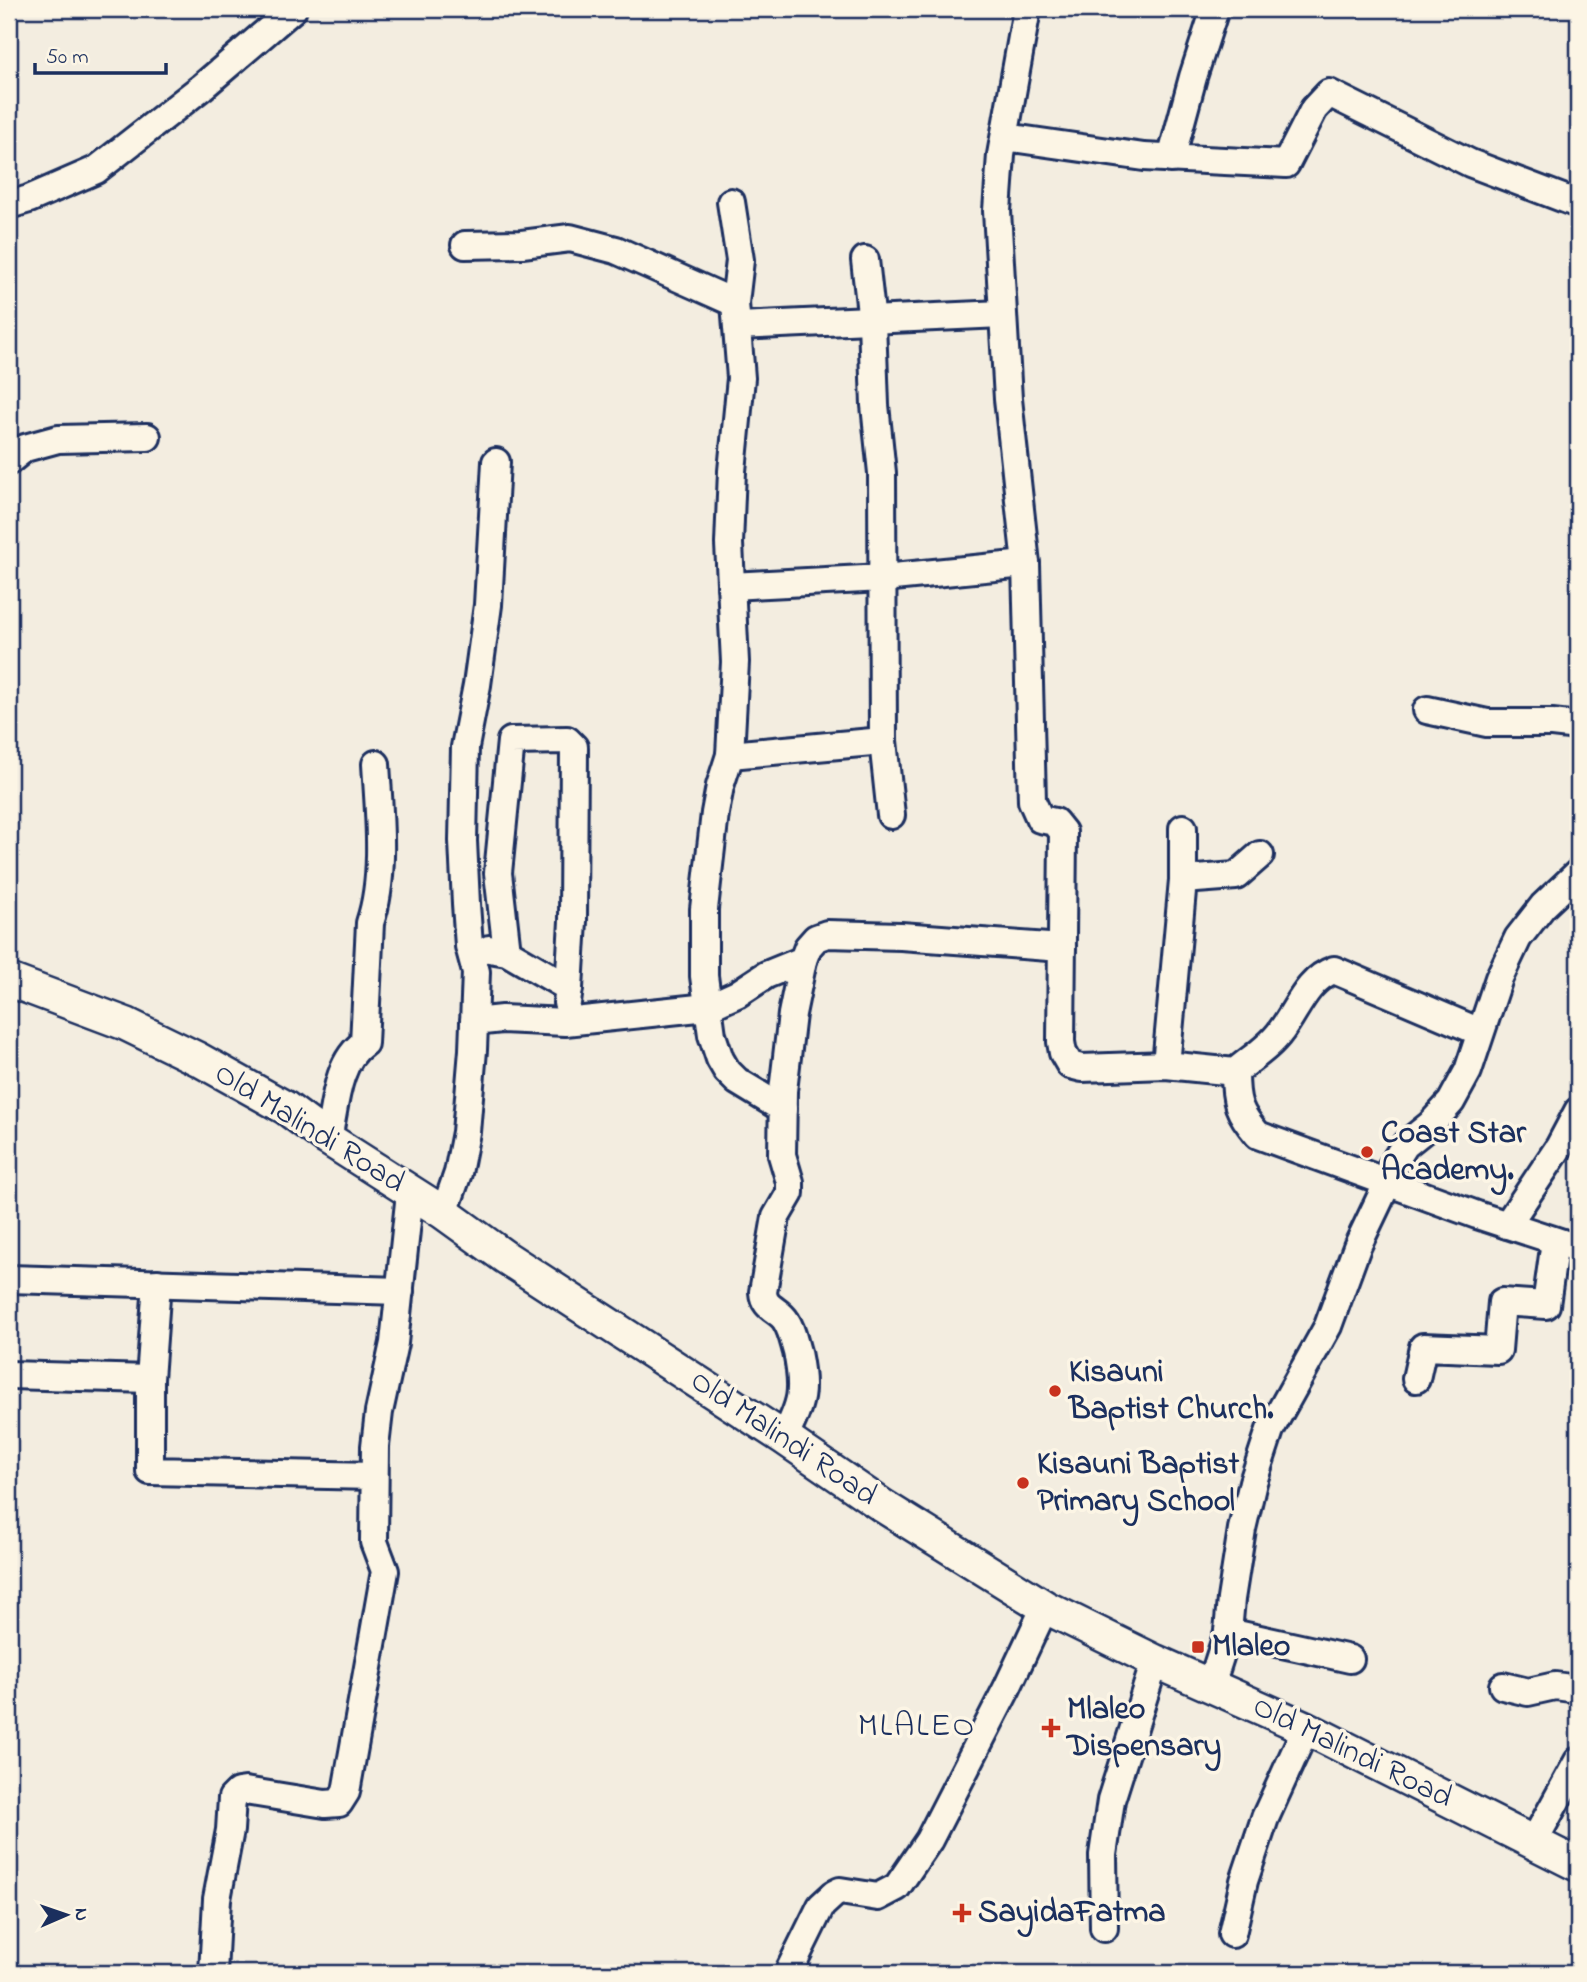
<svg xmlns="http://www.w3.org/2000/svg" width="1587" height="1982" font-family="'Indie Flower',sans-serif">
  <style>
    .lines { fill: none; stroke-linecap: round; stroke-linejoin: round }
    .minor-casing { stroke: #1b2f5e; stroke-width: 32 }
    .major-casing { stroke: #1b2f5e; stroke-width: 37 }
    .minor { stroke: #fcf5e5; stroke-width: 26 }
    .major { stroke: #fcf5e5; stroke-width: 32 }
    .poi-dot { fill: #c8321e; stroke: #fcf5e5; stroke-width: 2.5 }
    .labels { text-anchor: middle; dominant-baseline: central; stroke-width: 7; stroke-linejoin: round; paint-order: stroke }
    .street-label { font-size: 32px; fill: #1b2f5e; stroke: #fcf5e5 }
    .poi-label { font-size: 32px; font-weight: bold; fill: #1b2f5e; stroke: #fcf5e5; text-anchor: start }
    .neighbourhood-label { font-size: 33px; letter-spacing: 2px; fill: #1b2f5e; stroke: #fcf5e5 }
  </style>
  <rect width="100%" height="100%" fill="#f3ede0"/>
  <filter id="ink" filterUnits="userSpaceOnUse"><feTurbulence type="fractalNoise" baseFrequency=".0143" numOctaves="2"/><feDisplacementMap in="SourceGraphic" scale="14" xChannelSelector="R" yChannelSelector="G"/><feConvolveMatrix kernelMatrix="1 2 1 2 8 2 1 2 1" color-interpolation-filters="sRGB"/></filter>
  <g filter="url(#ink)">
    <g class="lines">
      <defs>
        <g id="minor">
          <path d="M 1027,9 L 1001,155 L 997,211 L 1008,399 L 1026,564 L 1032,801 L 1040,819 L 1055,822 L 1063,832 L 1061,1042 L 1063,1053 L 1070,1065 L 1082,1068 L 1166,1065 L 1235,1072 C 1250,1059 1270,1047 1281,1031 C 1297,1010 1307,979 1334,970 L 1480,1032"/>
          <polyline points="1005,137 1144,157 1286,164 1314,109 1329,93 1470,163 1578,204"/>
          <polyline points="1171,159 1193,77 1215,9"/>
          <polyline points="731,202 740,260 735,303 741,378 732,471 729,544 735,662 730,755 720,786 715,813 704,909 704,976 712,1035 720,1059 727,1071 737,1081 783,1109"/>
          <polyline points="9,205 29,199 96,170 202,87 293,9"/>
          <polyline points="465,245 522,244 570,238 616,250 735,303"/>
          <polyline points="865,260 872,322 875,405 882,473 883,741 891,815"/>
          <polyline points="737,326 1002,314"/>
          <polyline points="9,461 25,448 58,439 147,437"/>
          <polyline points="731,586 883,578 1026,564"/>
          <polyline points="1427,710 1487,723 1552,723 1578,726"/>
          <polyline points="730,755 883,741"/>
          <polyline points="1183,880 1236,876 1260,855"/>
          <polyline points="489,949 507,952 569,988 567,1003"/>
          <polyline points="507,952 498,873 511,741 567,740 574,747 573,921 569,988"/>
          <polyline points="474,1022 502,1019 565,1022 708,1007 737,994 766,975 803,960 808,947 816,938 827,934 901,936 1062,948"/>
          <polyline points="1166,1065 1183,880 1183,828"/>
          <path d="M 1235,1072 C 1235,1102 1238,1112 1258,1135 L 1477,1215 L 1578,1248"/>
          <path d="M 328,1139 C 335,1108 336,1062 364,1043 L 370,923 C 386,875 379,814 376,764"/>
          <polyline points="444,1213 458,1173 466,1132 473,1050 476,972 469,946 466,904 463,841 465,747 477,685 488,605 496,462"/>
          <polyline points="1507,1225 1559,1147 1578,1111"/>
          <polyline points="9,1279 400,1291"/>
          <polyline points="157,1283 150,1379 150,1471 374,1476"/>
          <polyline points="9,1375 150,1379"/>
          <polyline points="1416,1379 1423,1347 1498,1350 1502,1302 1546,1305 1555,1241"/>
          <path d="M 784,1438 C 802,1403 805,1391 797,1352 C 794,1342 792,1330 786,1321 C 779,1309 764,1309 763,1292 L 776,1217 L 790,1193 L 790,1182 L 782,1155 L 783,1091 L 792,1014 L 803,960"/>
          <polyline points="1228,1632 1350,1659"/>
          <polyline points="1211,1685 1228,1632 1231,1599 1242,1529 1253,1482 1270,1430 1328,1326 1357,1247 1387,1184 1393,1164 1405,1145 1430,1125 1451,1102 1468,1071 1499,978 1518,938 1543,906 1578,873"/>
          <polyline points="1503,1686 1528,1692 1555,1686 1578,1689"/>
          <polyline points="1533,1843 1578,1761"/>
          <polyline points="1104,1928 1103,1855 1111,1800 1155,1661"/>
          <polyline points="1232,1934 1244,1881 1265,1818 1306,1728"/>
          <polyline points="213,1973 217,1899 230,1830 232,1798 238,1792 245,1791 325,1804 339,1803 346,1792 385,1571 374,1542 375,1446 379,1412 394,1343 410,1193"/>
          <polyline points="788,1973 821,1906 834,1894 840,1891 878,1897 897,1887 929,1840 1007,1688 1045,1607"/>
        </g>
        <polyline id="major" points="9,980 126,1024 198,1059 286,1108 328,1139 444,1213 505,1257 784,1438 883,1506 1045,1607 1155,1661 1306,1728 1578,1865"/>
      </defs>
      <use href="#minor" class="minor-casing"/>
      <use href="#major" class="major-casing"/>
      <use href="#minor" class="minor"/>
      <use href="#major" class="major"/>
    </g>
  </g>
  <g class="poi-dot">
    <circle cx="1367" cy="1152" r="7"/>
    <circle cx="1055" cy="1391" r="7"/>
    <circle cx="1023" cy="1483" r="7"/>
    <rect x="1191" y="1640" width="14" height="14" rx="3.5"/>
    <path d="M1047.5 1717.5h7v7h7v7h-7v7h-7v-7h-7v-7h7z"/>
    <path d="M958.5 1902.5h7v7h7v7h-7v7h-7v-7h-7v-7h7z"/>
  </g>
  <g class="labels">
    <g class="street-label">
      <text transform="translate(309 1129) rotate(32)">Old Malindi Road</text>
      <text transform="translate(783 1439) rotate(34)">Old Malindi Road</text>
      <text transform="translate(1352 1753) rotate(26)">Old Malindi Road</text>
    </g>
    <g class="poi-label">
      <text x="1381" y="1134">Coast Star<tspan x="1381" dy="37">Academy.</tspan></text>
      <text x="1069" y="1373">Kisauni<tspan x="1069" dy="37">Baptist Church.</tspan></text>
      <text x="1037" y="1465">Kisauni Baptist<tspan x="1037" dy="37">Primary School</tspan></text>
      <text x="1212" y="1647">Mlaleo</text>
      <text x="1067" y="1710">Mlaleo<tspan x="1067" dy="37">Dispensary</tspan></text>
      <text x="978" y="1913">SayidaFatma</text>
    </g>
    <g class="neighbourhood-label">
      <text x="917" y="1727">MLALEO</text>
    </g>
  </g>
  <rect width="1587" height="1982" fill="none" stroke="#fcf5e5" stroke-width="35"/>
  <rect x="18" y="18" width="1552" height="1947" fill="none" stroke="#1b2f5e" stroke-width="2.5" filter="url(#ink)"/>
  <g transform="translate(66 1915) rotate(88)" stroke="#fcf5e5" stroke-width="5" paint-order="stroke">
  <path d="M0-5L12 26L0 18L-12 26Z" fill="#1b2f5e"/>
  <text y="-10" font-size="19" font-weight="bold" text-anchor="middle" fill="#1b2f5e">N</text>
  </g>
  <path d="M35 63v10h131v-10" fill="none" stroke="#1b2f5e" stroke-width="3.5"/>
  <text x="46" y="63" font-size="21" fill="#1b2f5e" stroke="#fcf5e5" stroke-width="5" paint-order="stroke">50 m</text>
</svg>
